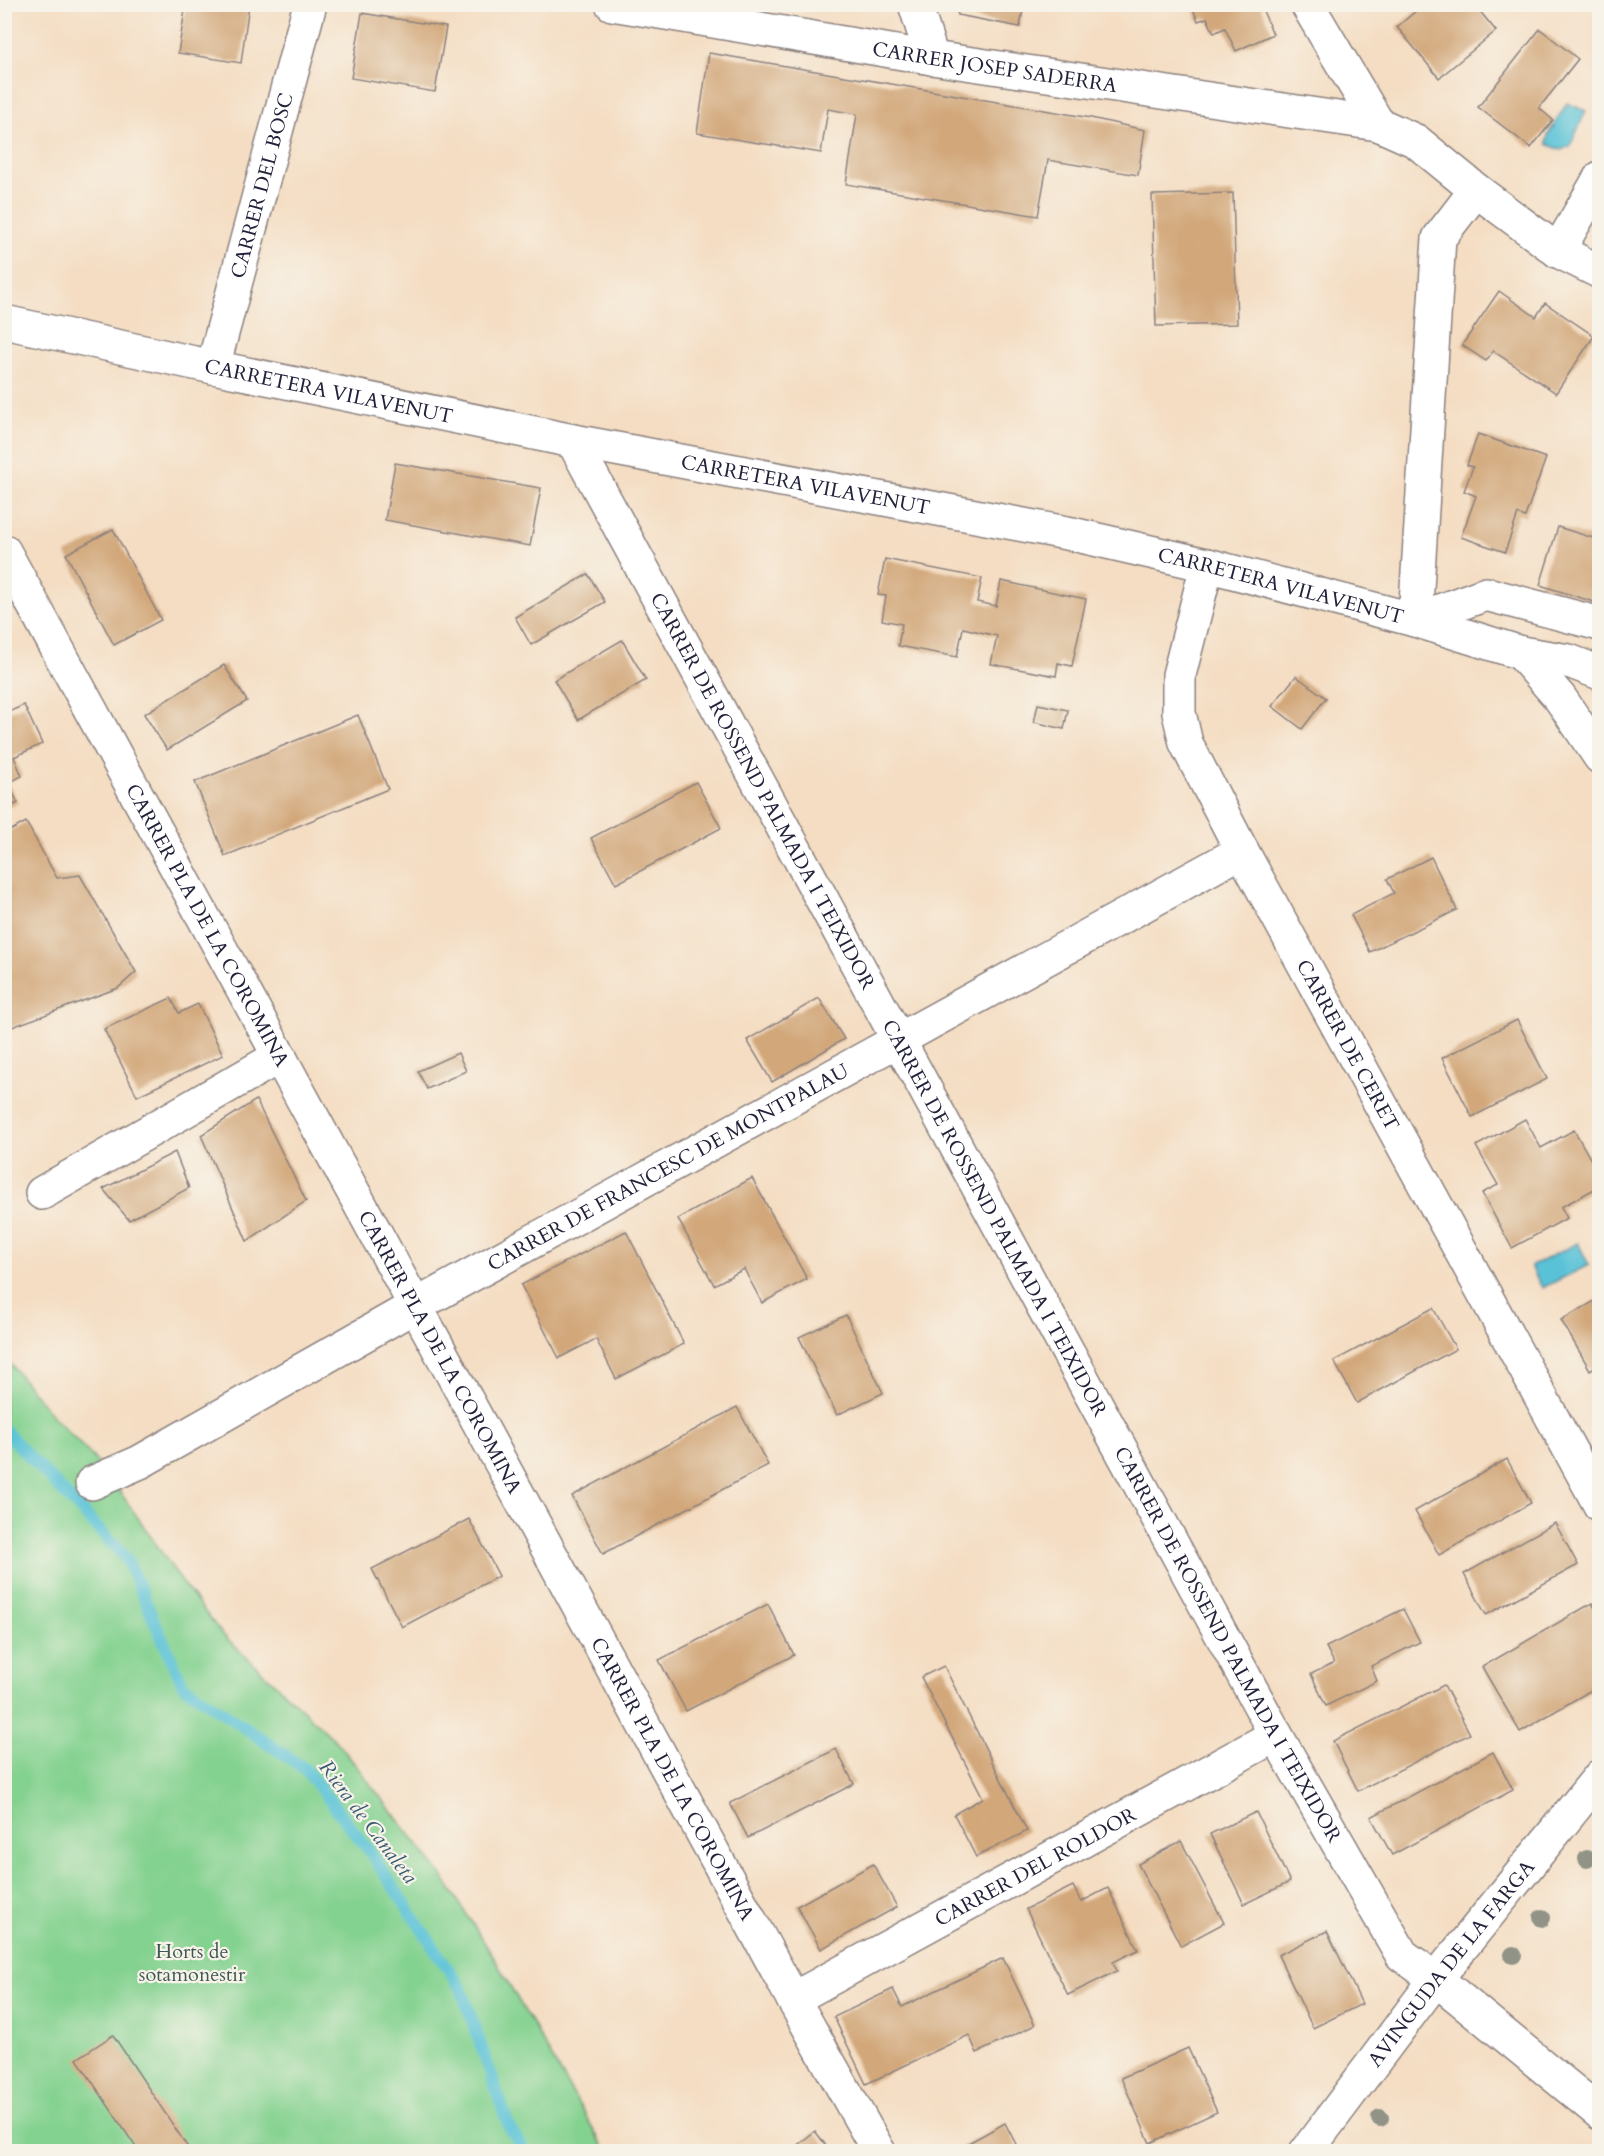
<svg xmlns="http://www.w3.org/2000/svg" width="1604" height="2156" font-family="Cardo,serif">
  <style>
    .green { fill: #84d290; stroke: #537a66; stroke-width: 1.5 }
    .water { fill: #5ac2d7; stroke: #3e7289; stroke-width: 1.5 }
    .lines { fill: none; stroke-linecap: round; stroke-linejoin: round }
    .stream { stroke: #5ac2d7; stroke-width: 12 }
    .building { fill: #d2a77a }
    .minor-casing { stroke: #8b807e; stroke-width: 36 }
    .minor { stroke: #fff; stroke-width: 33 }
    .tree { fill: #909386 }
    .labels { text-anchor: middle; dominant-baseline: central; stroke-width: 4.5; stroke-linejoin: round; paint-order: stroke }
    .street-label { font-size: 20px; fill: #22223b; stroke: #f7f3e8 }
    .park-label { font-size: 20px; fill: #3f5754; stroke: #f7f3e8 }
    .water-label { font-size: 21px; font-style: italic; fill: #365a72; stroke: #f7f3e8 }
  </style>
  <rect width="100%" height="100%" fill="#f7f3e8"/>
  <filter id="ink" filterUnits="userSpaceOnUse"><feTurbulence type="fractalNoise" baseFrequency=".0167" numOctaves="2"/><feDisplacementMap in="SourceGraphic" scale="12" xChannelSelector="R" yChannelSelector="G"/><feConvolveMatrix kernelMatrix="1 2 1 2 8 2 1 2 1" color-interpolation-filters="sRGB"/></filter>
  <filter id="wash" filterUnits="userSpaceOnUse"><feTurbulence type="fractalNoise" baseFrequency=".008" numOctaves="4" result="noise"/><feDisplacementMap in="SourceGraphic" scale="24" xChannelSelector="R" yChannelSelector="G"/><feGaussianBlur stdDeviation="1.35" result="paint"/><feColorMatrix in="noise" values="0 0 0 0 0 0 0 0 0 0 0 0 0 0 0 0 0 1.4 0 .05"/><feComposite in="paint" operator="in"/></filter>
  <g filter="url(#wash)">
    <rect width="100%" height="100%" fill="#f4ddc2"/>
    <polygon class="green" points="4,1356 50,1413 105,1470 184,1585 222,1634 339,1744 443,1877 491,1953 606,2151 5,2151"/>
    <g class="water">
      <polygon points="1567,103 1586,111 1570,146 1561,150 1547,144 1548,135"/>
      <polygon points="1578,1243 1589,1265 1542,1288 1531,1266"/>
    </g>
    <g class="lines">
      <polyline class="stream" points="4,1430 126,1558 183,1685 305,1769 370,1852 461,1988 509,2127 525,2152"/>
    </g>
    <g id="blocks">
      <g class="building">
        <polygon points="186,4 249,4 241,63 178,53"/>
        <polygon points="955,4 1024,4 1020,27 958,15"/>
        <polygon points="1191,4 1260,4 1273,34 1236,51 1225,28 1214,33 1207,18 1198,21"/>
        <polygon points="1424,4 1474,4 1496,31 1439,78 1397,27"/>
        <polygon points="362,13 446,27 435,92 351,78"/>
        <polygon points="1540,29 1578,59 1539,108 1553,120 1531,148 1478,107"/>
        <polygon points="709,53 1091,118 1145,130 1138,175 1048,160 1038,216 846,184 857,114 828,109 821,153 697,133"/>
        <polygon points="1233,193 1237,324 1156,326 1152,195"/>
        <polygon points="1499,291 1536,317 1545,303 1594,336 1556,393 1493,351 1486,361 1462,345"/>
        <polygon points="1478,434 1546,458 1525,517 1518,514 1505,552 1461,537 1476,496 1464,491 1473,467 1467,465"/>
        <polygon points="395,463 541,488 530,546 385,520"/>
        <polygon points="1558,527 1600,540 1600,604 1540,585"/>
        <polygon points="113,529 161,620 114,645 66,554"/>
        <polygon points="885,559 982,578 977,602 996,606 1001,581 1086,599 1072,666 1058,663 1056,676 991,664 997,636 963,628 957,657 898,646 902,624 882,620 886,596 878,595"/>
        <polygon points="588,574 605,602 531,645 515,617"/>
        <polygon points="622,640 646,680 578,720 554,680"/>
        <polygon points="224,665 247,701 167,750 144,714"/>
        <polygon points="1296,676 1326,698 1302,729 1272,706"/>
        <polygon points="1038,704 1068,710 1064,729 1034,722"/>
        <polygon points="24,705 42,744 14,757 22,776 8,783 18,803 4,809 4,714"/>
        <polygon points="358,715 388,789 225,856 195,782"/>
        <polygon points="696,782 721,828 616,884 591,838"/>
        <polygon points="26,822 57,878 80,875 136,972 118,988 4,1030 4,834"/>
        <polygon points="1431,857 1457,910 1370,952 1351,915 1394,893 1387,879"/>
        <polygon points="171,998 179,1013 198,1004 223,1055 137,1096 104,1029"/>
        <polygon points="819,998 844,1039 772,1082 747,1040"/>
        <polygon points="1517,1020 1547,1079 1472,1117 1442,1058"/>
        <polygon points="458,1053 466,1071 427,1089 418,1071"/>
        <polygon points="256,1100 306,1201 247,1241 201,1135"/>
        <polygon points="1525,1119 1541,1148 1574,1130 1600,1176 1600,1186 1561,1207 1567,1218 1512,1248 1482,1193 1498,1185 1476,1146"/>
        <polygon points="175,1152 189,1188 129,1220 103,1189"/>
        <polygon points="752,1178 807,1279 762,1303 744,1269 714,1285 678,1219"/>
        <polygon points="626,1231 684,1344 616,1379 596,1339 559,1358 521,1285"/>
        <polygon points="1600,1298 1600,1364 1590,1370 1561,1320"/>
        <polygon points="1433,1308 1456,1349 1357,1403 1334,1361"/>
        <polygon points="846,1315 883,1393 837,1415 799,1337"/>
        <polygon points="737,1407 768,1465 603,1554 572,1496"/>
        <polygon points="1507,1459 1531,1503 1439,1555 1415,1511"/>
        <polygon points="469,1519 499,1576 402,1627 372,1569"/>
        <polygon points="1555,1523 1578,1565 1486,1615 1464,1574"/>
        <polygon points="1592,1603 1600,1616 1600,1685 1520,1732 1482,1667"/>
        <polygon points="768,1604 794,1655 686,1711 659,1660"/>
        <polygon points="1403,1609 1420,1642 1371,1666 1377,1681 1326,1706 1311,1674 1334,1663 1326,1647"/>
        <polygon points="944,1666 1027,1831 976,1857 954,1814 983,1798 921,1677"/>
        <polygon points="1444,1685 1470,1734 1358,1791 1333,1741"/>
        <polygon points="836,1749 854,1784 748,1838 730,1803"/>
        <polygon points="1493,1752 1513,1790 1392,1855 1371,1817"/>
        <polygon points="1256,1812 1290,1882 1244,1904 1210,1834"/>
        <polygon points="1181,1841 1224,1923 1181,1946 1138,1864"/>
        <polygon points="873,1864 897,1907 821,1949 797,1906"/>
        <polygon points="1073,1886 1081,1902 1108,1888 1138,1950 1113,1962 1117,1971 1068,1995 1026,1909"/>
        <polygon points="1327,1931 1362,2004 1313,2028 1278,1955"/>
        <polygon points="1003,1958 1035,2025 977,2053 969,2035 866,2084 834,2017 893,1989 902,2007"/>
        <polygon points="113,2035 191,2152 139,2152 77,2059"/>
        <polygon points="1188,2048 1217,2112 1150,2143 1121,2078"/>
        <polygon points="1005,2123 1020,2152 952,2152"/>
        <polygon points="815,2131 831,2152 789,2152"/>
      </g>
    </g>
  </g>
  <g filter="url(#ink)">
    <use href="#blocks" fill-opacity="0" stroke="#8b807e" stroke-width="1.5"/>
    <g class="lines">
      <defs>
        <g id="minor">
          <path id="s1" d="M 612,4 L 932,58 L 1378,124 L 1416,141 L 1476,190 L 1558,251 L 1600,272"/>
          <polyline points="915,4 932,58"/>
          <polyline points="1307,4 1378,124"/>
          <polyline points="1558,251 1600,178"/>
          <path id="s2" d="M 4,322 L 213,367 L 573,441 L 1072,534 L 1207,565 L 1415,620 L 1521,653 L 1569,661 L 1600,673"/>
          <path id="s3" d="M 213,367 L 310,4"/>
          <path id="s4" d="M 573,441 L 1276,1735 L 1402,1955 L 1436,1979 L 1600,2113"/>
          <path id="s5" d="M 4,551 L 793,1999 L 879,2152"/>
          <path id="s6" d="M 1207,565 L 1179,675 L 1179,713 L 1186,743 L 1242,851 L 1600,1505"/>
          <polyline points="1415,620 1439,238 1476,190"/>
          <polyline points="1415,620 1486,594 1600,624"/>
          <polyline points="1521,653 1560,698 1600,757"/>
          <polyline points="42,1193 280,1056"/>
          <path id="s7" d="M 92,1483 L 140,1462 L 415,1306 L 1242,851"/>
          <path id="s8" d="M 793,1999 L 1276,1735"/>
          <path id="s9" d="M 1306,2152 L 1436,1979 L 1600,1776"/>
        </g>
      </defs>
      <use href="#minor" class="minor-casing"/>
      <use href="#minor" class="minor"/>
    </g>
    <g class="tree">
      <circle cx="1587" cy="1859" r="9"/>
      <circle cx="1542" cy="1918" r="9"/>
      <circle cx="1513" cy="1955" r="9"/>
      <circle cx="1380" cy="2118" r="9"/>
    </g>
  </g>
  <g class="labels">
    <g class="street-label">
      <text stroke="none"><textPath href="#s1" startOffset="388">CARRER JOSEP SADERRA</textPath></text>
      <text stroke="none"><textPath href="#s3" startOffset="188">CARRER DEL BOSC</textPath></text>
      <text stroke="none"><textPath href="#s2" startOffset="332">CARRETERA VILAVENUT</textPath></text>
      <text stroke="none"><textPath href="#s2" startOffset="818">CARRETERA VILAVENUT</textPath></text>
      <text stroke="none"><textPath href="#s2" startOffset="1304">CARRETERA VILAVENUT</textPath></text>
      <text stroke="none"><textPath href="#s4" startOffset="398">CARRER DE ROSSEND PALMADA I TEIXIDOR</textPath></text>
      <text stroke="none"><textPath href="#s5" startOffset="426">CARRER PLA DE LA COROMINA</textPath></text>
      <text stroke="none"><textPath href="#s6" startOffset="525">CARRER DE CERET</textPath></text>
      <text stroke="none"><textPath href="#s7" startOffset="657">CARRER DE FRANCESC DE MONTPALAU</textPath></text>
      <text stroke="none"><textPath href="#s4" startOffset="884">CARRER DE ROSSEND PALMADA I TEIXIDOR</textPath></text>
      <text stroke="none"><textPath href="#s5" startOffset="912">CARRER PLA DE LA COROMINA</textPath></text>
      <text stroke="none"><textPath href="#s4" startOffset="1370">CARRER DE ROSSEND PALMADA I TEIXIDOR</textPath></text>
      <text stroke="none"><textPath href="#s5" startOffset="1398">CARRER PLA DE LA COROMINA</textPath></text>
      <text stroke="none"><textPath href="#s8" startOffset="276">CARRER DEL ROLDOR</textPath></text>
      <text stroke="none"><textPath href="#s9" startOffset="238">AVINGUDA DE LA FARGA</textPath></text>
    </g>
    <g class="park-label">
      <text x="192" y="1951">Horts de<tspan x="192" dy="23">sotamonestir</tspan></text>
    </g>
    <g class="water-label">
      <text transform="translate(368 1822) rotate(53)">Riera de Canaleta</text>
    </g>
  </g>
  <rect width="1604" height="2156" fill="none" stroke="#f7f3e8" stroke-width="24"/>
</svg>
